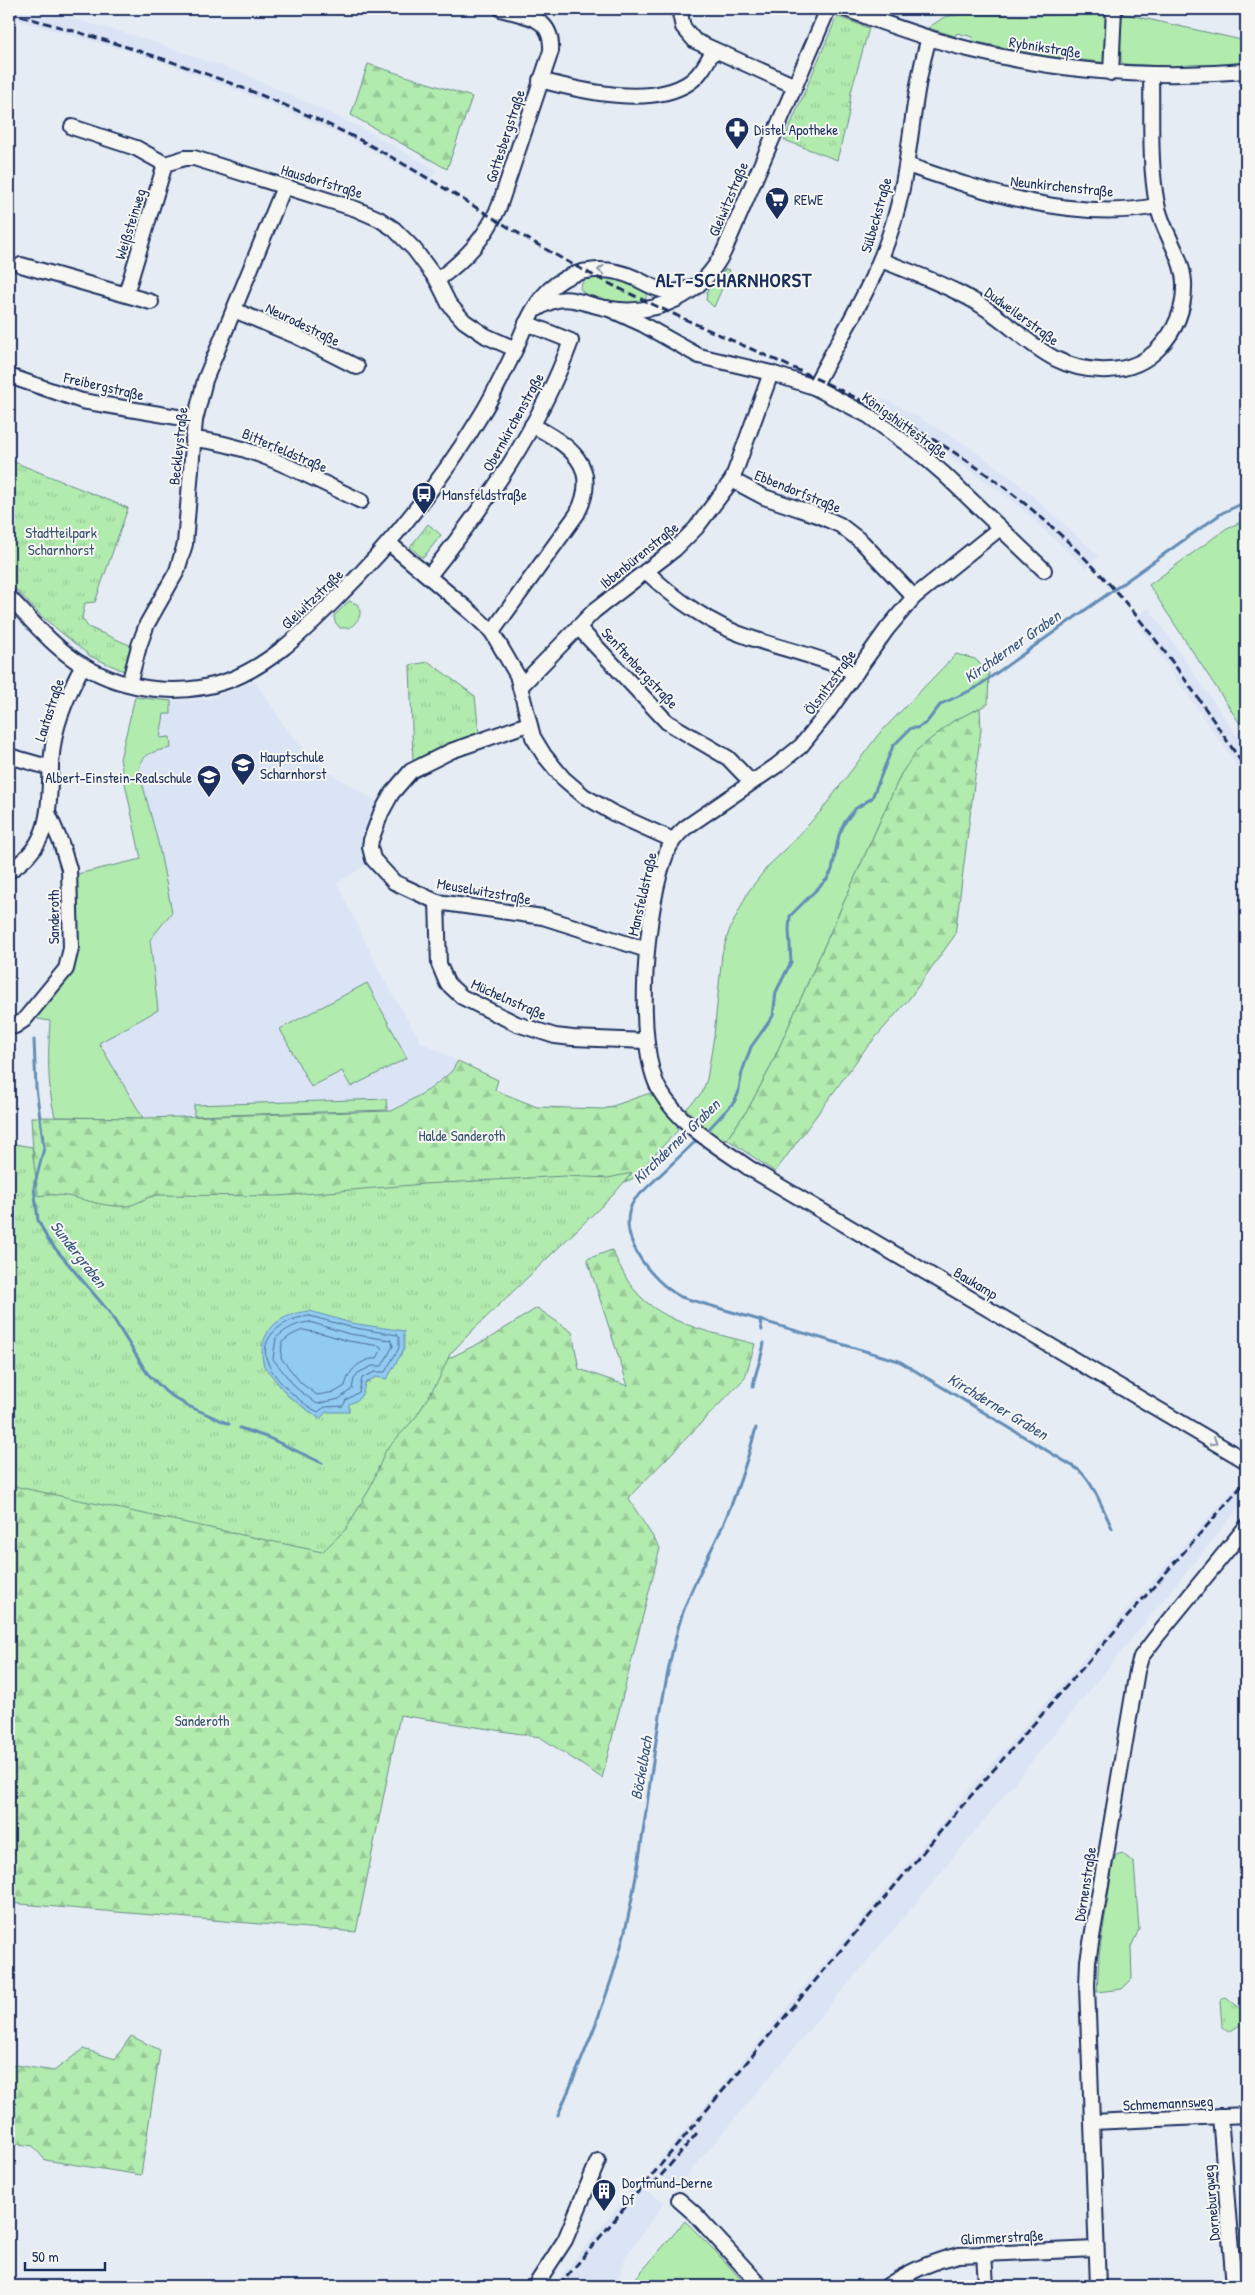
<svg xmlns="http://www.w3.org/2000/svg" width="1255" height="2295" font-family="'Patrick Hand',sans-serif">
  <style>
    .built { fill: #dbe4f5 }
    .green { fill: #b2ebae; stroke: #668d86 }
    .forest { fill: url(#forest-firs); stroke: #668d86 }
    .park { fill: url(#park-tufts); stroke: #668d86 }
    .water { fill: #91cbf0; stroke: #628db6 }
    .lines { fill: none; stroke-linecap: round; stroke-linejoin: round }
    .shore { stroke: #4a6d98; stroke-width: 1 }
    .stream { stroke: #628db6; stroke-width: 3 }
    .minor-casing { stroke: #1b2f5e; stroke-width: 18 }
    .minor { stroke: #f6f6f2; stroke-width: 14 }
    .rail { stroke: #1b2f5e; stroke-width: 3; stroke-dasharray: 8 4; stroke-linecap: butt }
    .oneway { stroke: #8892a8 }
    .labels { text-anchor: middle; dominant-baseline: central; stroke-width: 4; stroke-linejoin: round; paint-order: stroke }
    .street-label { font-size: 15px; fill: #1b2f5e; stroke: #f6f6f2 }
    .poi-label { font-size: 15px; fill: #1b2f5e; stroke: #f6f6f2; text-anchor: start }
    .park-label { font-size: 15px; fill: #39556e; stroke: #f6f6f2 }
    .water-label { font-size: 16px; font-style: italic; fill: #385682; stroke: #f6f6f2 }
    .district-label { font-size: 20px; font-weight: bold; letter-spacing: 1px; fill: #1b2f5e; stroke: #f6f6f2 }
  </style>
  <defs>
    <pattern id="forest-firs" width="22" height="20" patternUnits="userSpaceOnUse" patternTransform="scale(1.25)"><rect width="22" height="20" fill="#b2ebae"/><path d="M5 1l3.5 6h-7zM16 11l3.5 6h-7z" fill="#98ca98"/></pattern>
    <pattern id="park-tufts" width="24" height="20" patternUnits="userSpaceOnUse" patternTransform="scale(1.25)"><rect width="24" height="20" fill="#b2ebae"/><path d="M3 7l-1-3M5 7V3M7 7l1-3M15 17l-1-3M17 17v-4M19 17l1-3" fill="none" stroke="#98ca98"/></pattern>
  </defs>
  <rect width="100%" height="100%" fill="#e6ecf4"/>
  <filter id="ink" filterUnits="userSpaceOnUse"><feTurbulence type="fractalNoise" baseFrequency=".02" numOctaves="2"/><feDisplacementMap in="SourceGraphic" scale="10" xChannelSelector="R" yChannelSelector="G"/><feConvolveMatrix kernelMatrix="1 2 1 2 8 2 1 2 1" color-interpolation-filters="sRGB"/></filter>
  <g filter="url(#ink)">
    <g class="built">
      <polygon points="9,9 39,9 139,37 247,75 362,128 436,170 429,182 349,138 249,95 152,58 9,18"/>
      <polygon points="878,398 893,403 965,444 1017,482 1099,556 1086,568 1008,497 962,465 872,410"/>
      <polygon points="1149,608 1246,749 1246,778 1133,617"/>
      <polygon points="255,681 285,727 319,766 377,802 364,837 366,865 337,883 383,978 421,1042 458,1061 451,1072 430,1089 392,1111 143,1118 99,1043 158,1010 150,940 172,912 158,842 139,771 140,764 149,753 158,750 164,714 171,714 171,701 208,699"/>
      <polygon points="1246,1475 1246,1499 931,1885 680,2184 676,2187 651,2170 978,1779"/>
      <polygon points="635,2186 665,2202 626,2256 616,2286 553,2286"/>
    </g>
    <g class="green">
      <polygon points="1092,13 1110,18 1107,63 1046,56 972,41 973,37 957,33 955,36 928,28 944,17 964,14 1034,16"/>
      <polygon points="1120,13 1246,41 1246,62 1210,66 1165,66 1123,64 1121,61"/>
      <polygon points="725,269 730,270 714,307 706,300 707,291 716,283"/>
      <path d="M 586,277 C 598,277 661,277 643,304 C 627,304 585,306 580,287 Z"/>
      <polygon points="1246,520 1246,733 1149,585 1227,528"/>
      <path d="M 349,601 L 357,604 C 364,614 358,622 349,628 L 340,628 L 335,622 L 334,616 Z"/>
      <polygon points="956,654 975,659 989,672 988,704 953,721 901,774 769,1070 748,1109 727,1139 717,1137 686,1109 702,1093 707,1079 714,1036 722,954 729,931 748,892 768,866 785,850 821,811 878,735"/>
      <path d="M 135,697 L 171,701 L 171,714 L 164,714 L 160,738 L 170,737 L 171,748 C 155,751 141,753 139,771 L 158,842 L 172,912 L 150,940 L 158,1010 L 99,1043 L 143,1118 L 55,1117 C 47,1085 48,1054 50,1021 L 38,1019 L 36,1012 L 68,972 L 73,875 L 141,859 L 120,759 Z"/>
      <polygon points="367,983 407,1058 351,1087 342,1071 311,1087 280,1029"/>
      <polygon points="386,1099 387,1110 194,1116 194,1105"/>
      <polygon points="1122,1853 1134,1863 1139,1929 1131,1947 1132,1979 1122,1989 1097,1992 1099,1956 1113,1864 1116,1855"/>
      <polygon points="685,2221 717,2253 747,2286 629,2286"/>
    </g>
    <g class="forest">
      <polygon points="368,64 472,97 447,169 351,115"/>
      <polygon points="980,708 981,729 955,935 909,999 863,1052 775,1172 727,1139 748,1109 769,1070 901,774 917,750 953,721"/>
      <polygon points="458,1061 498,1080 495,1090 537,1107 604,1109 653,1092 677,1123 678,1130 632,1179 601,1191 290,1208 36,1206 31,1117 143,1118 392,1111 430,1089 451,1072"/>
      <path d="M 612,1250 C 617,1260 622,1271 628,1281 C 654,1323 711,1332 755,1344 L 745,1378 L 628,1498 L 660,1548 L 602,1778 L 540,1737 L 400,1715 L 356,1932 L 9,1903 L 9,1481 L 433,1366 L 488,1339 L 537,1308 L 572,1332 L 579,1369 L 628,1386 L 587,1259 Z"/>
      <polygon points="131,2036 160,2050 141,2175 45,2160 33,2146 9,2143 9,2064 54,2071 83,2049 115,2059"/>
    </g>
    <g class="park">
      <polygon points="838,17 869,28 851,92 848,118 837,160 784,140 835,21"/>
      <polygon points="9,460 128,508 95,602 85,603 82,618 88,627 134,647 126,672 90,656 40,615 9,582"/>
      <polygon points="428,524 441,535 423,558 410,547"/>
      <polygon points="429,662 475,696 479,734 413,762 410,665"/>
      <path d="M 9,1143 L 32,1147 L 38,1196 C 44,1195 51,1194 57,1195 C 80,1196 101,1208 126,1206 C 137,1205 147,1196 158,1195 L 279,1196 L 424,1184 L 565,1176 L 608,1178 L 632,1173 L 612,1196 L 471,1332 L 450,1354 L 438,1381 L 416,1417 L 386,1450 L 369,1490 L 346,1529 L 322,1552 L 9,1485 Z"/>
      <polygon points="1226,1997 1246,2013 1246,2021 1229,2032 1222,2026 1220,2001"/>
    </g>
    <path class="water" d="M 310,1311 L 351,1323 L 404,1331 L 404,1349 L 387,1379 L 376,1377 L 365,1383 C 363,1394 361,1400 349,1404 L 349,1412 L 326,1412 L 320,1419 L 288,1396 L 264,1366 C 255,1333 279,1313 310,1311 Z"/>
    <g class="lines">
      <g class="shore">
        <path d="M 310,1316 L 350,1327 L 397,1335 L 399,1337 L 399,1348 L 385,1372 L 375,1372 L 362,1378 L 359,1392 L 346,1400 L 343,1406 L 325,1407 L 318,1412 C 302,1404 275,1381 268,1363 C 256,1336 287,1317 310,1316 Z"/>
        <path d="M 310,1322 L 349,1334 L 391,1340 L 393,1346 L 382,1366 L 372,1366 L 358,1373 L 354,1379 L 352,1389 L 339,1399 L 317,1404 L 296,1388 L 273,1359 L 276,1338 C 286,1329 296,1323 310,1322 Z"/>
        <path d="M 303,1330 L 325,1334 L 348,1341 L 380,1346 L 382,1349 L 377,1358 C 360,1360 349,1369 345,1386 L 335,1392 L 317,1395 L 301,1383 L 281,1358 L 282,1342 L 290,1336 Z"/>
      </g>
      <g class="stream">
        <polyline points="34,1040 36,1088 44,1148 34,1187 38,1220 48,1240 110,1313 147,1373 166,1392 186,1405 229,1424"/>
        <polyline points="706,1132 734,1102 738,1094 742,1072 751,1047 773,1016 776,992 791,962 789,929 790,916 827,879 832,870 839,835 845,822 855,809 872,798 893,746 911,728 917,728 926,723 941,704 974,689 1222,513 1246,502"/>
        <path d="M 699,1138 L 635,1199 C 612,1233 651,1281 681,1297 L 899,1361 L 1079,1470 C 1095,1485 1102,1508 1112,1528"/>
        <polyline points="760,1321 762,1330"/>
        <path d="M 753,1387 C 755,1372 762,1358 764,1343"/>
        <polyline points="240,1428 269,1438 322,1463"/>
        <path d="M 558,2115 C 584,2055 610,1994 625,1931 C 648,1832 652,1730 677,1632 C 686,1595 707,1560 723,1525 C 737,1493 747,1462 756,1428"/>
      </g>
      <defs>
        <g id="minor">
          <polyline points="679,9 683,27 695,41 795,86"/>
          <path d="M 845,9 C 885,23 926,39 968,49 C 1060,72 1152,79 1246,71"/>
          <polyline points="1111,73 1114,9"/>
          <path d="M 540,80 C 581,91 652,108 690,82 C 701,74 707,62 713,51"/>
          <polyline points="72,127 136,148 165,164 185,158 194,158 356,209 379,219 394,229 414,249 437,280 449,304 464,321 486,336 515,349"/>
          <path d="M 907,165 C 985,192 1073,222 1157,206"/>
          <path d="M 881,260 C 913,273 945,284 974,301 C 1022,329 1047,373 1109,370 C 1128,369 1146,362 1159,348 C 1176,330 1185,307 1184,282 C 1182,254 1162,231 1157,204 C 1149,164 1152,116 1151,75"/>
          <polyline points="21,265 151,302"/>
          <path d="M 437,280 C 465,260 485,238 499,207 L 551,51 C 553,17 528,17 501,9"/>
          <polyline points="126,294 165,164"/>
          <polyline points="607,308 642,324 699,356 771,373 814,387 869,416 922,455 944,474 1044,570"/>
          <path d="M 537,309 C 566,290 580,304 610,309 C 658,316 702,295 724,251 L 828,9"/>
          <polyline points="234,310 296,336 357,367"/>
          <polyline points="9,376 82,401 195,420"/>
          <path d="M 814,387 C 841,335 875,284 892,227 C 912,166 910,100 929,38"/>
          <path d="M 193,439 C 253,444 307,476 361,501"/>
          <polyline points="732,480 764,497 820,516 840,525 862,542 914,597"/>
          <path d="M 1000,528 L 914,597 L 887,629 L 825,716 L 801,746 L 776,766 L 685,828 C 677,835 671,842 667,852 C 646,902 633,1044 660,1091 C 680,1125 718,1146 749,1168 L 1246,1461"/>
          <polyline points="390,544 473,614 492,632 517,675 533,737 544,755 563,778 584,796 613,813 673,840"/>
          <path d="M 646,571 C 674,599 713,626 751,638 C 786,650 822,657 856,673"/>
          <path d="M 429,576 C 486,504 539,429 571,341 L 526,323"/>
          <path d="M 9,597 C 31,620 55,649 84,666 C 126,691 181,697 227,681 C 268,666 301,634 331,604 C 391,545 440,484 483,412 C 495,392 505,371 515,350 C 525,326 534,300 556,284 C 579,267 609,266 635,278 C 647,284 660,292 674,292 C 681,291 689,288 697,286"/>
          <polyline points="578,627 667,722 728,758 751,782"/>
          <path d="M 492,632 L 577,514 C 602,466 569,445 532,425"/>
          <polyline points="129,684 139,646 147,624 177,571 185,544 195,420 205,380 284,187"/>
          <polyline points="520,687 594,611 675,549 696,528 732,480 771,373"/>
          <polyline points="528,724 451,751 411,771 392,793 381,813 371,840 370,847 373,859 394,882 437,902 543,917 647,950"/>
          <polyline points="9,756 51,768"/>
          <path d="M 9,871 C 62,838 44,792 54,740 C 58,715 71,688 83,665"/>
          <polyline points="437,902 439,964 447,983 462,997 517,1024 555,1036 573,1038 646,1041"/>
          <polyline points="9,1026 15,1026 24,1020 66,969 71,948 69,869 61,843 49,815"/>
          <polyline points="1220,2116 1234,2286"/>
          <polyline points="1092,2122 1246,2115"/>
          <polyline points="679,2200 695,2214 761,2286"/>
          <polyline points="984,2253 986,2286"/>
          <polyline points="535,2286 565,2240 598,2161"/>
          <path d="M 887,2286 C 910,2271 932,2261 959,2255 L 1096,2249"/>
          <polyline points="1098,2286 1087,1986 1088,1961 1137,1671 1141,1657 1157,1636 1246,1527"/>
        </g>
      </defs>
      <use href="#minor" class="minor-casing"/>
      <use href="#minor" class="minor"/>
      <g class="rail">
        <path d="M 9,13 C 129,45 246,83 358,139 C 435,179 506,229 583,270 C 701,332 829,376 944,446 C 1022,494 1091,557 1147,629 C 1183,674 1214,721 1246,769"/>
        <polyline points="653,2185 697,2133"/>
        <polyline points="559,2286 955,1814 1246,1481"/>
      </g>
    </g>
    <defs><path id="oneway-chevron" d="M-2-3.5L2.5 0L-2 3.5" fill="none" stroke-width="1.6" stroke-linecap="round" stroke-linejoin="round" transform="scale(1.25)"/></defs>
    <g class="oneway">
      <use href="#oneway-chevron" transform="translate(601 270) rotate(-177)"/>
      <use href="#oneway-chevron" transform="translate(1214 1442) rotate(30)"/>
    </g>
  </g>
  <defs>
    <symbol id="pharmacy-pin" viewBox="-11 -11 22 30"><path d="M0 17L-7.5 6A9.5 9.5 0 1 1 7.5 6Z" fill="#1b2f5e" stroke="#f6f6f2"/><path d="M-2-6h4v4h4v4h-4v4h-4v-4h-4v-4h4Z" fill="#fff"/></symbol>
    <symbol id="supermarket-pin" viewBox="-11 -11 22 30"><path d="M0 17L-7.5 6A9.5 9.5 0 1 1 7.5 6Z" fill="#1b2f5e" stroke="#f6f6f2"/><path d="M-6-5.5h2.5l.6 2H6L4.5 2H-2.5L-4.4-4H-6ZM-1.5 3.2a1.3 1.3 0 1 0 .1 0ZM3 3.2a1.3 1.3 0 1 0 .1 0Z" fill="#fff"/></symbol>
    <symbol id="bus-pin" viewBox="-11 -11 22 30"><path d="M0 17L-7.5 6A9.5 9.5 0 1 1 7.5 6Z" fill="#1b2f5e" stroke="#f6f6f2"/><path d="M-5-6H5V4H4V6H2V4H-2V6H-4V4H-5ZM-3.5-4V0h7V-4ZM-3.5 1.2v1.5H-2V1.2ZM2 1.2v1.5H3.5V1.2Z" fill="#fff"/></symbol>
    <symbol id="school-pin" viewBox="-11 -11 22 30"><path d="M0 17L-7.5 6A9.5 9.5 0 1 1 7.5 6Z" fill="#1b2f5e" stroke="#f6f6f2"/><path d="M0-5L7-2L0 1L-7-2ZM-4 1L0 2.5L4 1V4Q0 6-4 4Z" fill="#fff"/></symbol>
    <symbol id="building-pin" viewBox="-11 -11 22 30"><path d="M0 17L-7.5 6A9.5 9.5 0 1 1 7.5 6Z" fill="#1b2f5e" stroke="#f6f6f2"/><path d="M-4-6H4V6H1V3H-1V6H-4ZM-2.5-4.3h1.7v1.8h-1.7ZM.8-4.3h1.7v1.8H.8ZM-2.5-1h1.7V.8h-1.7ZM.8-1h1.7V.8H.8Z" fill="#fff"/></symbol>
  </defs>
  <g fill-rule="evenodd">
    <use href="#pharmacy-pin" x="723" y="115" width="28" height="38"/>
    <use href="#supermarket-pin" x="763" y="185" width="28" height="38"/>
    <use href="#bus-pin" x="410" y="480" width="28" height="38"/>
    <use href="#school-pin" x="229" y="751" width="28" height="38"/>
    <use href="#school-pin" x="195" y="763" width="28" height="38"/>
    <use href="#building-pin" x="590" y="2177" width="28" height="38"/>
  </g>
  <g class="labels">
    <g class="street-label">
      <text transform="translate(1045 47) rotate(9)">Rybnikstraße</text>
      <text transform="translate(505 136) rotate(-72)">Gottesbergstraße</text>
      <text transform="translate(322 181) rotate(17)">Hausdorfstraße</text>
      <text transform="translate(1062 186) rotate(6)">Neunkirchenstraße</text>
      <text transform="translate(728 199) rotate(-67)">Gleiwitzstraße</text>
      <text transform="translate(876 215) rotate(-74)">Sülbeckstraße</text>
      <text transform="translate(130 224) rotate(-73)">Weißsteinweg</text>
      <text transform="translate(1022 316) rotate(36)">Dudweilerstraße</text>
      <text transform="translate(303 324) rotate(26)">Neurodestraße</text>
      <text transform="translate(104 386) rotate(13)">Freibergstraße</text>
      <text transform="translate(513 422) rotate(-61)">Obernkirchenstraße</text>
      <text transform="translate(905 425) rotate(36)">Königshüttestraße</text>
      <text transform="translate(178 446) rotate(-84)">Beckleystraße</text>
      <text transform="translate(285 450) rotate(23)">Bitterfeldstraße</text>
      <text transform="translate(798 491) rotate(22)">Ebbendorfstraße</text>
      <text transform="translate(639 555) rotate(-39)">Ibbenbürenstraße</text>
      <text transform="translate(312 599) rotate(-44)">Gleiwitzstraße</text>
      <text transform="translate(640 668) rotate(47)">Senftenbergstraße</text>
      <text transform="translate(830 682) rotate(-54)">Ölsnitzstraße</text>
      <text transform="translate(49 710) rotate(-72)">Lautastraße</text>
      <text transform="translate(484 891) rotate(10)">Meuselwitzstraße</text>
      <text transform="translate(642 894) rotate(-77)">Mansfeldstraße</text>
      <text transform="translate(53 917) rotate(-90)">Sanderoth</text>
      <text transform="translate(509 999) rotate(24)">Müchelnstraße</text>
      <text transform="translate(976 1283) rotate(31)">Baukamp</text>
      <text transform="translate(1085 1884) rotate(-81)">Dörnenstraße</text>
      <text transform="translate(1168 2103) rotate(-3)">Schmemannsweg</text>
      <text transform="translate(1211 2203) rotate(-95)">Dorneburgweg</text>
      <text transform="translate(1002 2237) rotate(-3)">Glimmerstraße</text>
    </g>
    <g class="poi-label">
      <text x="754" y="129">Distel Apotheke</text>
      <text x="794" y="199">REWE</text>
      <text x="442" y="494">Mansfeldstraße</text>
      <text x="260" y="756">Hauptschule<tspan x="260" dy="17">Scharnhorst</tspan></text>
      <text x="192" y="777" text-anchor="end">Albert-Einstein-Realschule</text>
      <text x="622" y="2182">Dortmund-Derne<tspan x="622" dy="17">Df</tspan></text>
    </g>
    <g class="park-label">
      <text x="61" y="532">Stadtteilpark<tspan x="61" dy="17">Scharnhorst</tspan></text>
      <text x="462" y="1135">Halde Sanderoth</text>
      <text x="202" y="1720">Sanderoth</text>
    </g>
    <g class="water-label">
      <text transform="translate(1012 646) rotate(-35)">Kirchderner Graben</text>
      <text transform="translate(676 1141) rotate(-44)">Kirchderner Graben</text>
      <text transform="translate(79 1254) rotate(52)">Sundergraben</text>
      <text transform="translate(998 1406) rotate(31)">Kirchderner Graben</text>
      <text transform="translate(641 1768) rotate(-80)">Böckelbach</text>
    </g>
    <g class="district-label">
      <text x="734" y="279">ALT-SCHARNHORST</text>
    </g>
  </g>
  <rect width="1255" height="2295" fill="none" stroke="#f6f6f2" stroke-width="30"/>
  <rect x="15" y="15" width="1225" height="2265" fill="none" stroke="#1b2f5e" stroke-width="2" filter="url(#ink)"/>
  <path d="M25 2262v8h80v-8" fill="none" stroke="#1b2f5e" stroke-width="2.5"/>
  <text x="32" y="2262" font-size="15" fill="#1b2f5e" stroke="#f6f6f2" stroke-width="4" paint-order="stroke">50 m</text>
</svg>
